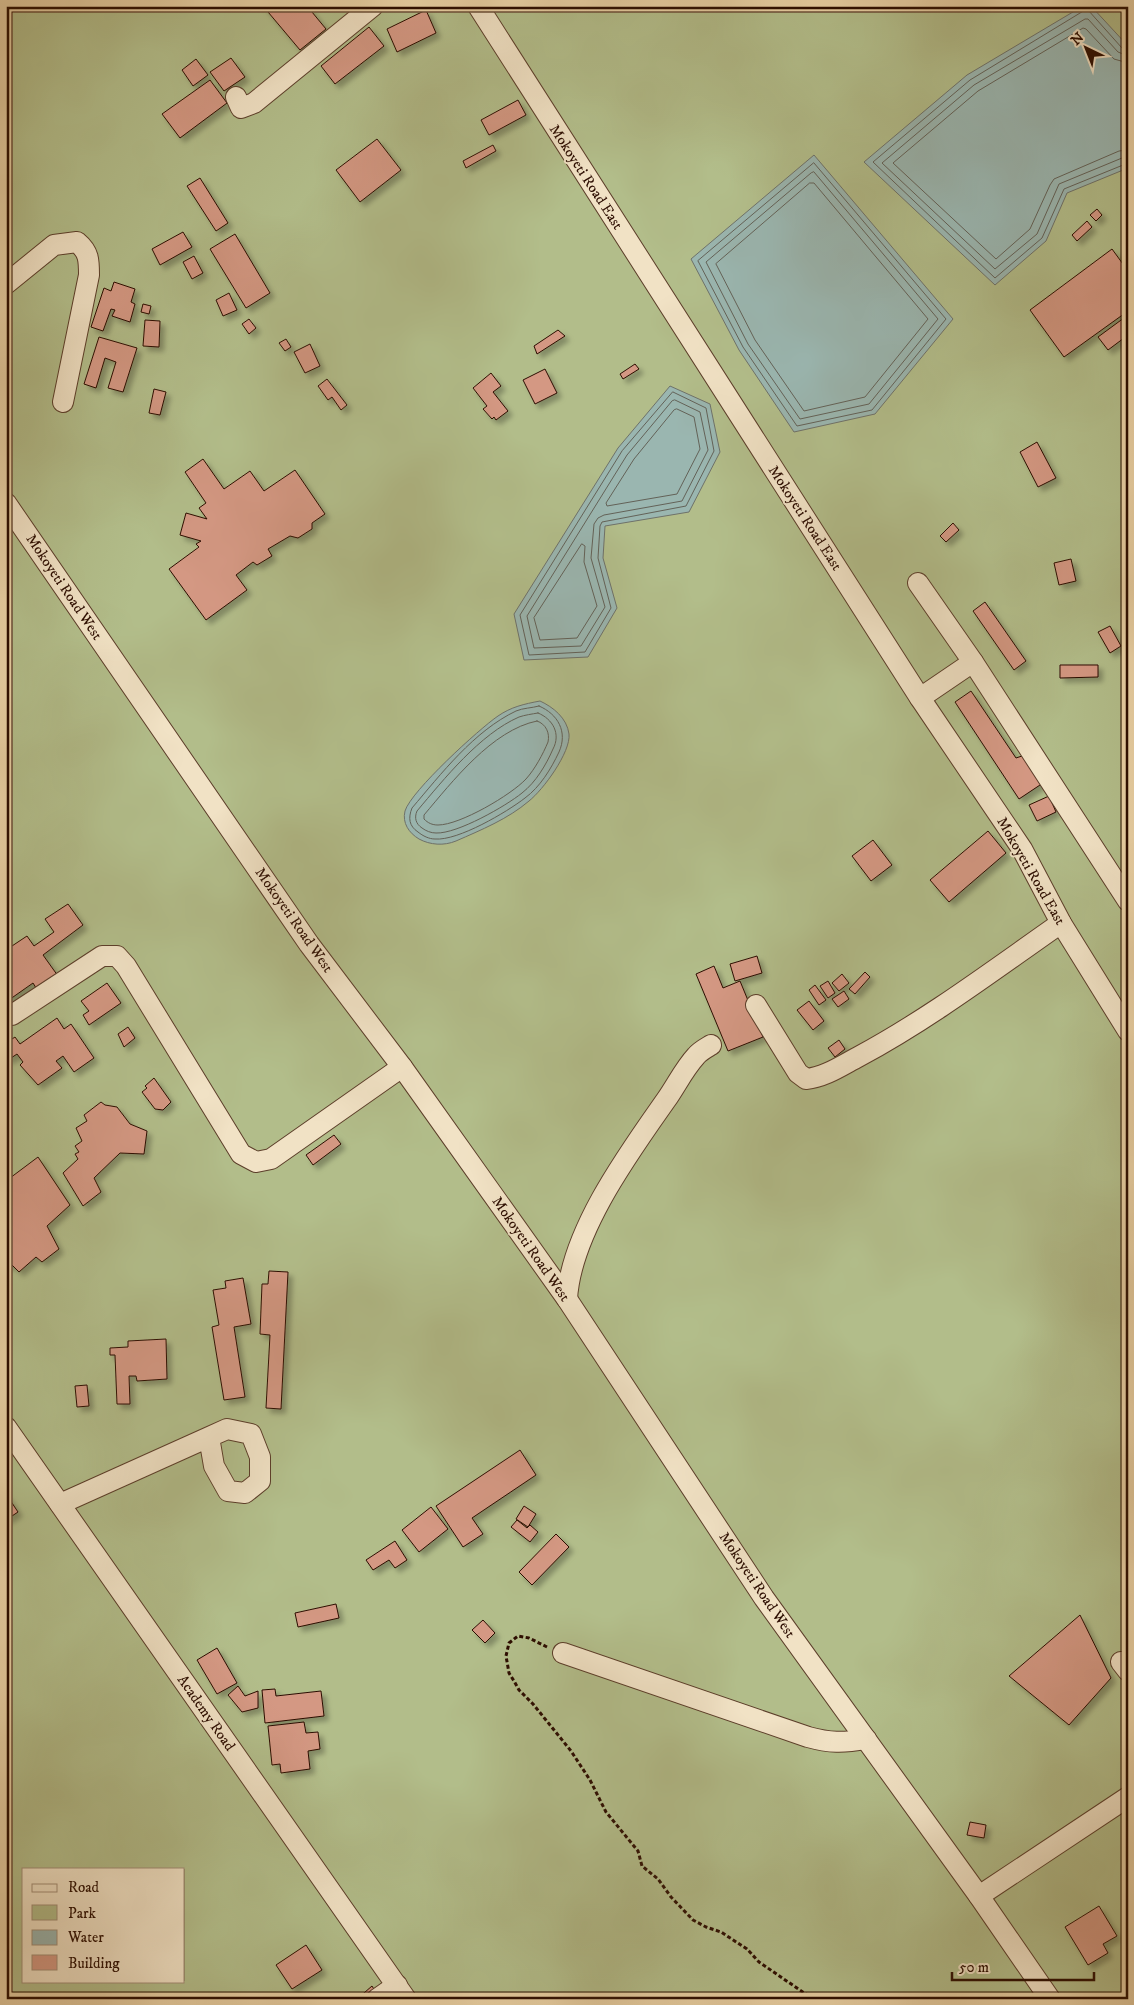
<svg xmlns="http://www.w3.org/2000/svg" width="1134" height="2005" font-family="'IM FELL DW Pica',serif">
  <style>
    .green { fill: #b2bd8a; stroke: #6f6545; fill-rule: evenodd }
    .water { fill: #9ab6b0; stroke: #6e726a }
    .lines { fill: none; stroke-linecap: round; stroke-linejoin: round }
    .shore { stroke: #636258; stroke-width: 1 }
    .building { fill: #d49883; stroke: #2c0d00; filter: url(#shadow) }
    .minor-casing { stroke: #5c3e2a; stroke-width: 22 }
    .path { stroke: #2c0d00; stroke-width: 3; stroke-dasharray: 4 2.5; stroke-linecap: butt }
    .minor { stroke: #f1e2c5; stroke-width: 20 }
    .labels { text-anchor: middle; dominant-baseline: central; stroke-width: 4; stroke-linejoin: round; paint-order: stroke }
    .street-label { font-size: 15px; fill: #2c0d00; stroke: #f1e2c5 }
  </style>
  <defs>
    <filter id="shadow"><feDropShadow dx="4.5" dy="4.5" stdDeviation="2.5" flood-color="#0004"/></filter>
  </defs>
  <rect width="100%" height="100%" fill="#ead2a6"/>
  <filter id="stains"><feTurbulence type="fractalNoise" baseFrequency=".004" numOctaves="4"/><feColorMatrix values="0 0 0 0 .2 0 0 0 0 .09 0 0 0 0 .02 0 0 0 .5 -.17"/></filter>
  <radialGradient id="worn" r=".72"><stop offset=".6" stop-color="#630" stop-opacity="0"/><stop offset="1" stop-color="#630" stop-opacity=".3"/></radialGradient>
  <path class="green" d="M 6,6 L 1128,6 L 1128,1999 L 6,1999 ZM 24,1869 L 184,1869 L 184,1981 L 24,1981 Z"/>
  <g class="water">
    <polygon points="1083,6 1091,6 1128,46 1128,168 1067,193 1046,241 995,285 864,162 967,75"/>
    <polygon points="814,155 953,319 875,414 794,432 739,350 691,259"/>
    <polygon points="670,386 710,404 720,452 689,512 605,526 603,558 617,608 588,657 524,660 514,614 618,448"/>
    <path d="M 540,701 C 553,707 567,718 569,734 C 571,752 543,790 529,801 C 508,819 481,830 456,841 C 444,846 430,845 419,839 C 409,833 402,823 405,811 C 411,791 479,729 498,716 C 511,707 524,704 540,701 Z"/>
  </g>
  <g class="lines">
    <g class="shore">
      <polyline points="1128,49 1122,48 1088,10 1085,10 970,80 873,162 995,278 1042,238 1064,189 1128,163"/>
      <polyline points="1128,56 1118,52 1088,19 1085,19 974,85 882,163 995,269 1037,234 1059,184 1122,158 1128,157"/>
      <polyline points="1128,63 1114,59 1086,29 1083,28 978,91 893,163 996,259 1030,229 1050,185 1054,179 1119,151 1128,150"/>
      <polygon points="814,163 946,319 872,410 797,426 743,347 698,261"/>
      <polygon points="814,172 938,319 869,404 800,419 748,344 706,262 811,173"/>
      <polygon points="810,183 814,183 928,319 865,397 804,411 755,340 716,264"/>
      <polygon points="673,392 706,408 714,451 686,506 602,522 600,526 598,558 611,608 585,652 529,655 520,615 622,451"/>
      <polygon points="675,400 700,412 708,450 682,501 604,515 598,518 594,524 591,558 605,607 581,646 534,648 527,616 627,455 672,401"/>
      <polygon points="677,409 694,417 700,449 677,494 607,506 606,503 634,459 674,410"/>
      <polygon points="582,544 585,546 584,562 597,606 577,638 540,640 534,618"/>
      <path d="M 539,706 C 558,714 568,732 559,752 C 551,769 540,787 525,798 C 507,812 458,841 435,839 C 429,839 423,836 418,832 C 409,826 408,818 412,808 C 441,774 474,731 516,711 C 523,708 532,708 539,706 Z"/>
      <path d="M 538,713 C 553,719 561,734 553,749 C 546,765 536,782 522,793 C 506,806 457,834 436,833 C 431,833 426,831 422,828 C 416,824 414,818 417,811 C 444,779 480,734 519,717 C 525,715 532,714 538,713 Z"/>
      <path d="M 537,721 C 546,724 550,733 548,742 C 543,754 535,769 526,779 C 511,795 460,825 438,825 C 432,825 428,823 424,819 L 424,815 C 452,782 492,730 537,721 Z"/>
    </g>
  </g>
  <g class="building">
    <polygon points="263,6 307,6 326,29 300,50"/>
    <polygon points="426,10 436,33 397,52 387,29"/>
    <polygon points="369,27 384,46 335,84 321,66"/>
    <polygon points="231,58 245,77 224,91 210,72"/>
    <polygon points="196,59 208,75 193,86 182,70"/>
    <polygon points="210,80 227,103 180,138 162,114"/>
    <polygon points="518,100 526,115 489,135 481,120"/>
    <polygon points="377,139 401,170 360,202 336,170"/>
    <polygon points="493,145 496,151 466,168 463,161"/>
    <polygon points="200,178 228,223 216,231 187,186"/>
    <polygon points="1097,209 1102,215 1096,221 1090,215"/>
    <polygon points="1087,221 1092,227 1077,241 1072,235"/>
    <polygon points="183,232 192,247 160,265 152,249"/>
    <polygon points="235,234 270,293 246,308 210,249"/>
    <polygon points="1112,249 1128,271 1128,311 1064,357 1030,310"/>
    <polygon points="194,256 203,273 192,279 183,262"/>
    <polygon points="114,282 135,289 131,302 135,304 130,322 112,316 115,310 111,309 103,331 91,327 104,288 111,291"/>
    <polygon points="229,293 237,310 223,316 216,300"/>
    <polygon points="143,304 151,306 149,314 141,312"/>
    <polygon points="1128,315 1128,335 1108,350 1098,337"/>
    <polygon points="249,319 256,328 249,334 242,324"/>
    <polygon points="145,320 160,321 159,347 143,346"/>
    <polygon points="558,330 565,336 537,354 534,346"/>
    <polygon points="99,337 137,348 123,392 108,388 116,362 105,358 96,388 84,384"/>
    <polygon points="286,339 291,347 285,351 279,343"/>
    <polygon points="310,344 320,366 305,373 294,352"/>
    <polygon points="635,364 639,369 623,379 620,374"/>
    <polygon points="545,369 557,393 535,404 523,380"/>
    <polygon points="491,373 501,386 493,392 508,411 496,420 494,417 492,419 483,409 487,406 473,388"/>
    <polygon points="327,379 347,405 341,410 332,397 328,400 318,386"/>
    <polygon points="154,389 166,392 160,415 149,413"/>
    <polygon points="1037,442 1056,478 1038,487 1020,452"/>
    <polygon points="203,459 224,489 250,471 264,491 295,470 325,514 312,523 312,529 298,538 290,536 268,549 272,556 257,565 253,562 236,575 247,590 206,620 169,569 199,547 196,544 201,541 180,535 186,513 207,519 199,508 206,503 185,472"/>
    <polygon points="953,523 959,530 946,542 940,536"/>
    <polygon points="1071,559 1076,581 1059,585 1054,563"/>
    <polygon points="985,602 1026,661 1014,670 973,611"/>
    <polygon points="1110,626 1121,646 1110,653 1098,632"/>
    <polygon points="1060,665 1098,665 1098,677 1060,678"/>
    <polygon points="971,691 1016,758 1028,754 1046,781 1019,799 955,702"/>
    <polygon points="1049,796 1056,812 1037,821 1029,805"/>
    <polygon points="988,831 1006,853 949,902 930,880"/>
    <polygon points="873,840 892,865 871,881 852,856"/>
    <polygon points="68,904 83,925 43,955 58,976 38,991 33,983 6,1002 6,950 27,936 34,946 54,932 45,919"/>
    <polygon points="757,956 762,973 735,981 730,964"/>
    <polygon points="714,966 723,988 740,981 763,1037 728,1051 696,974"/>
    <polygon points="865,972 870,977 855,994 849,989"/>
    <polygon points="842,974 849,983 839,991 832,983"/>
    <polygon points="828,981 835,993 828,998 820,986"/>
    <polygon points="107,983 121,1003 89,1025 83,1015 89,1011 81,1001"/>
    <polygon points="815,985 826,1000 819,1005 809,990"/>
    <polygon points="844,991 849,999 838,1007 832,999"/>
    <polygon points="809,1001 824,1021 813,1030 797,1010"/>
    <polygon points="57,1018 64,1029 71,1024 94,1058 74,1072 63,1056 56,1061 62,1068 38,1085 20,1065 23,1062 17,1054 8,1060 6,1057 6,1043 15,1037 20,1044"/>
    <polygon points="128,1027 135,1038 124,1047 118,1034"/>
    <polygon points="839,1040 845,1049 835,1057 828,1048"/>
    <polygon points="154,1078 171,1102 163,1110 155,1109 142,1092 147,1088 145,1086"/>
    <polygon points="101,1102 105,1105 117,1107 130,1124 147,1131 144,1154 120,1153 94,1178 101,1192 83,1206 63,1173 78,1159 75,1154 79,1152 75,1146 82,1141 76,1128 87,1121 84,1115"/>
    <polygon points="334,1135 341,1144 313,1165 306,1155"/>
    <polygon points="38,1157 70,1205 47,1226 59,1249 42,1262 36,1257 19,1272 12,1265 6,1265 6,1181"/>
    <polygon points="269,1271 288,1272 281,1409 266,1408 270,1335 260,1334 262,1284 268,1284"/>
    <polygon points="243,1278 251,1324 234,1327 245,1397 224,1400 212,1327 219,1325 213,1290 226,1288 225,1281"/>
    <polygon points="166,1339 167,1379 137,1381 136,1376 129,1376 130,1404 117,1404 115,1355 110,1355 110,1348 128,1347 128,1341"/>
    <polygon points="87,1385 89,1406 77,1407 75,1386"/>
    <polygon points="520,1450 536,1475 472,1518 483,1534 463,1547 436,1506"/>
    <polygon points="6,1494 18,1512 6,1520"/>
    <polygon points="524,1506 536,1514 528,1527 516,1519"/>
    <polygon points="431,1507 448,1529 419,1552 402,1530"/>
    <polygon points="517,1520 527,1528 530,1525 538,1532 530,1542 511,1527"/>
    <polygon points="556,1534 569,1547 532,1585 519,1572"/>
    <polygon points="395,1541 407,1560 395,1568 389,1560 373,1570 366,1560"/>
    <polygon points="336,1604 339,1618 298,1627 295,1613"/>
    <polygon points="1080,1615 1111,1678 1069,1725 1009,1676"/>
    <polygon points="483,1620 495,1633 485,1643 472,1630"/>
    <polygon points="217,1648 237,1683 217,1694 197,1660"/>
    <polygon points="238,1686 245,1696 258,1691 258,1708 242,1712 228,1695"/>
    <polygon points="275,1689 276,1696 321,1691 324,1716 265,1723 262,1690"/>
    <polygon points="304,1722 306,1733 318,1732 320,1749 308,1751 310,1769 281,1773 280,1764 272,1765 268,1726"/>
    <polygon points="970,1822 986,1825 984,1838 967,1835"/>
    <polygon points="1099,1906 1117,1936 1103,1944 1108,1953 1088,1965 1065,1927"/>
    <polygon points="306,1945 322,1970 292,1989 276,1965"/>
    <polygon points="372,1986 378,1996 374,1999 357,1999"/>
  </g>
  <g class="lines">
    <defs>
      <g id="minor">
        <polyline points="478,6 920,698 1022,849 1061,923 1128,1031"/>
        <polyline points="236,97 241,108 254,103 373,6"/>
        <path d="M 6,284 L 54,245 L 77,242 C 89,252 89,260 89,275 L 63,402"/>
        <polyline points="6,503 309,944 402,1067 567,1299 764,1598 979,1896 1050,1999"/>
        <polyline points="918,583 973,662 1128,901"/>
        <polyline points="920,698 973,662"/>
        <path d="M 756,1005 L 798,1073 L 806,1079 C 825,1077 841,1066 858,1057 C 929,1019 995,969 1061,923"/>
        <polyline points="12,1015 102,956 117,956 126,966 241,1154 256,1162 271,1159 402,1067"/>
        <path d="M 567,1299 C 571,1232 628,1154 666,1100 C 676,1086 684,1069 696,1056 C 700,1051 706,1048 711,1045"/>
        <polyline points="6,1427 406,1999"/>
        <polyline points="60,1504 209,1437 227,1429 251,1434 260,1457 260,1481 245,1493 228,1491 214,1466 209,1437"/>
        <path d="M 563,1653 L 808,1737 C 830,1743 843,1743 866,1739"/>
        <polyline points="1121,1662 1128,1671"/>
        <polyline points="979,1896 1128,1797"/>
        <polyline points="377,1999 397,1985"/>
      </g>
    </defs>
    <use href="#minor" class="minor-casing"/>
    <polyline class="path" points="547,1647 529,1638 518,1636 509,1643 506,1656 509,1673 514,1681 519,1690 533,1704 571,1751 590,1780 606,1812 638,1851 642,1866 658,1879 671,1897 693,1920 706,1927 721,1932 747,1949 759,1962 813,1999"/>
    <use href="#minor" class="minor"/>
  </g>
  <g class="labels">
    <g class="street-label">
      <text transform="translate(586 177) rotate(57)">Mokoyeti Road East</text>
      <text transform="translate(805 518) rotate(57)">Mokoyeti Road East</text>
      <text transform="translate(64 587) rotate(56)">Mokoyeti Road West</text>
      <text transform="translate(1031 871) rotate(60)">Mokoyeti Road East</text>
      <text transform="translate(294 920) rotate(55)">Mokoyeti Road West</text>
      <text transform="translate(531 1249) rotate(55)">Mokoyeti Road West</text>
      <text transform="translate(757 1585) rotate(56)">Mokoyeti Road West</text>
      <text transform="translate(206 1713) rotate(55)">Academy Road</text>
    </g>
  </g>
  <rect width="1134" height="2005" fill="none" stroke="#ead2a6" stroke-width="25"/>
  <rect x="8" y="8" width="1119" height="1990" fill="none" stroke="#2c0d00" stroke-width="2.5"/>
  <rect x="12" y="12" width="1109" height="1980" fill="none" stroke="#2c0d00"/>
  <rect x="22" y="1868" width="162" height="115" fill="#f1e2c5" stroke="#a28d76"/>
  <rect x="32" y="1884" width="25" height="8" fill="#f1e2c5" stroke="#a28d76"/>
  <text x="68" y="1892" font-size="15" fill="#2c0d00">Road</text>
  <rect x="32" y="1905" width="25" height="15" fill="#b2bd8a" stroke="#a28d76"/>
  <text x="68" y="1918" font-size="15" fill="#2c0d00">Park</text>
  <rect x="32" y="1930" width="25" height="15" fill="#9ab6b0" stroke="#a28d76"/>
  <text x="68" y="1942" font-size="15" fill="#2c0d00">Water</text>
  <rect x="32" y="1955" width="25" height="15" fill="#d49883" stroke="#a28d76"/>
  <text x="68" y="1968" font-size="15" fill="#2c0d00">Building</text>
  <g transform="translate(1086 48) rotate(317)" stroke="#f1e2c5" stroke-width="4" paint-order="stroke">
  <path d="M0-4L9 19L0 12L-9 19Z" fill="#2c0d00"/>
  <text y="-8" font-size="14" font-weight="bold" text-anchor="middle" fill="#2c0d00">N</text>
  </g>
  <path d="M952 1972v8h142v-8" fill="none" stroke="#2c0d00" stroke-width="2.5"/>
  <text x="959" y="1972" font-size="15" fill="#2c0d00" stroke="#f1e2c5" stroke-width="4" paint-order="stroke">50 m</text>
  <rect width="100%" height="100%" filter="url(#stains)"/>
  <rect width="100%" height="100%" fill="url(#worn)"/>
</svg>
